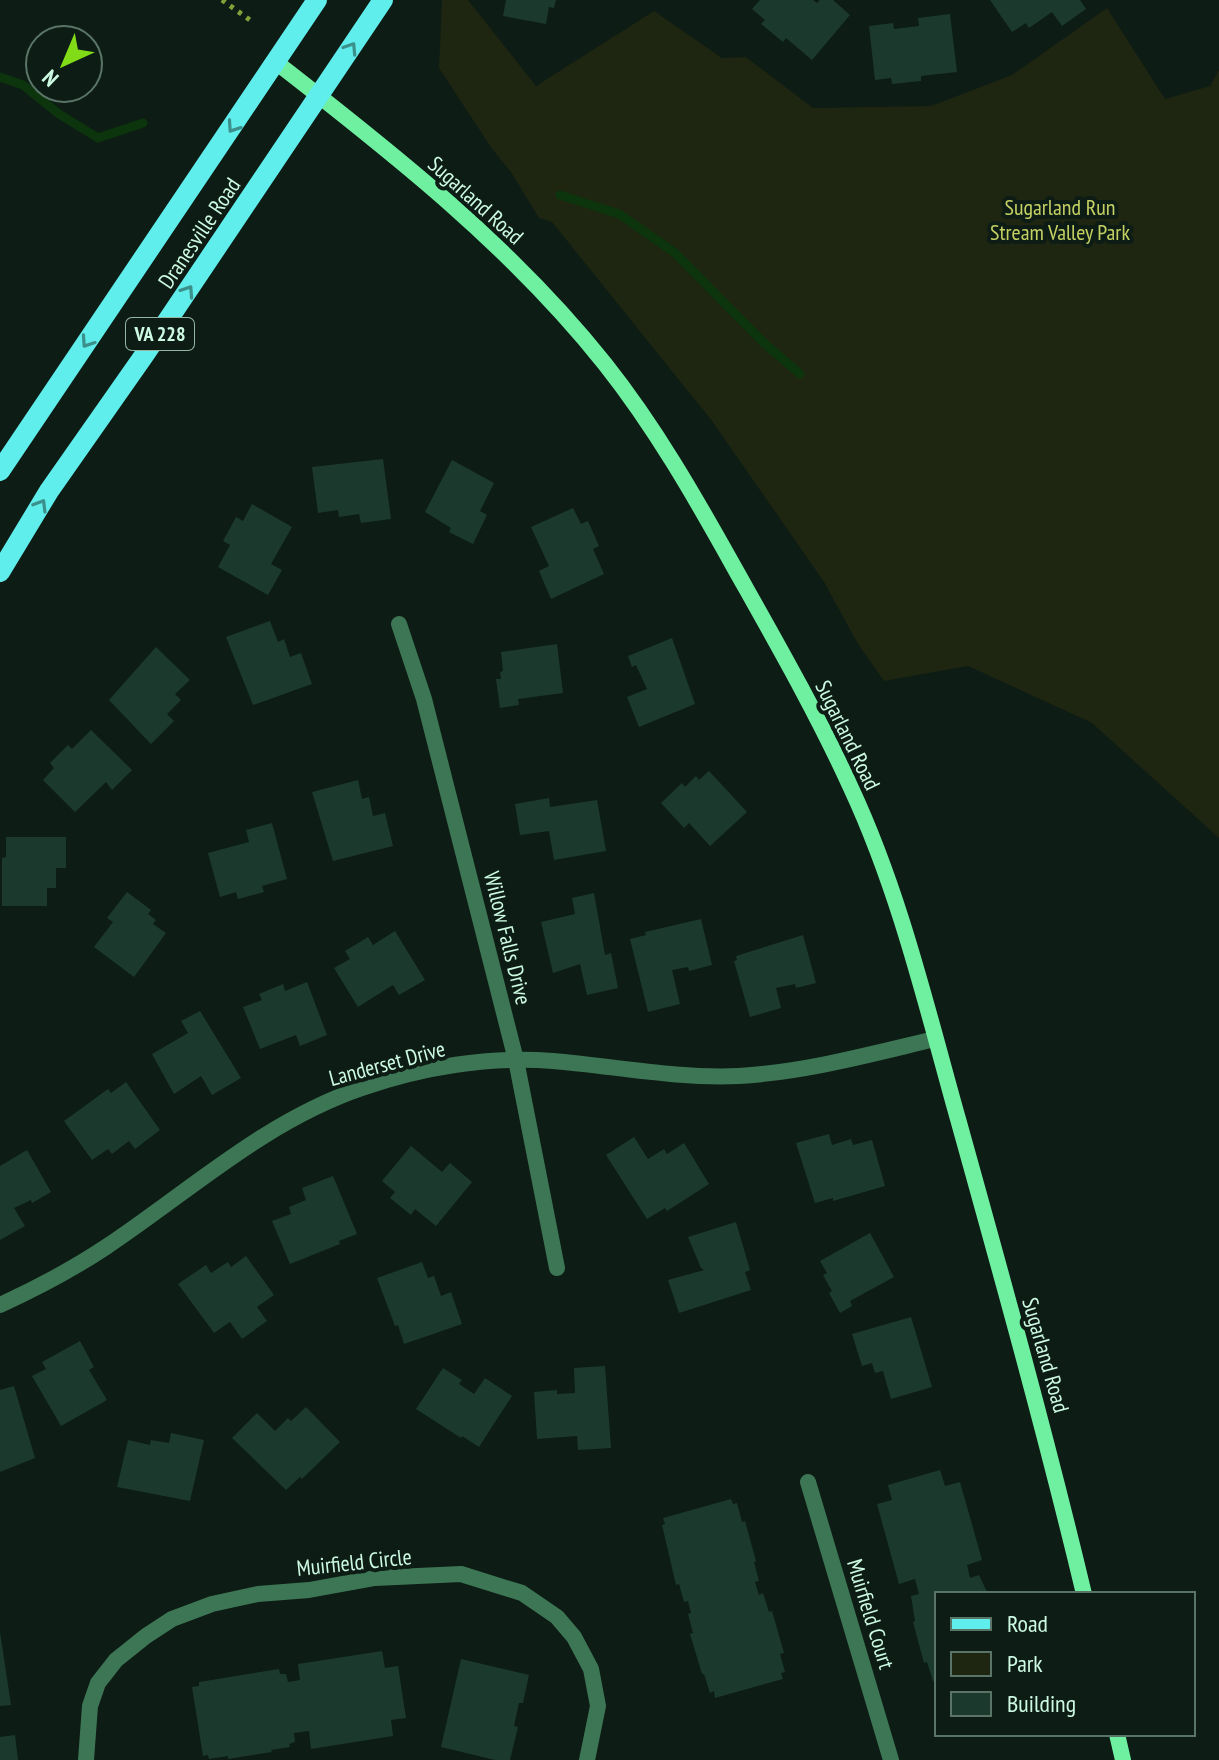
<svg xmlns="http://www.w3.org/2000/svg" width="1219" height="1760" font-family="'PT Sans Narrow',sans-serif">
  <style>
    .green { fill: #1e2511 }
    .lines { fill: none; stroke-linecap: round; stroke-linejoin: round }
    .stream { stroke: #0d350d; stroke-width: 9 }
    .building { fill: #1b3a2d }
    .path { stroke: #83a239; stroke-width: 5; stroke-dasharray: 4 6; stroke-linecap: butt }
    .street { stroke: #3d7654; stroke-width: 16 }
    .secondary { stroke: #6ef0a0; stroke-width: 16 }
    .primary { stroke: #60eeec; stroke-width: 20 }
    .oneway { stroke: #3b908b }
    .labels { text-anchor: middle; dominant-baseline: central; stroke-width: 8; stroke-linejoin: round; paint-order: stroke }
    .shield { fill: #0d1c15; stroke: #93b7a4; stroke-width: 2 }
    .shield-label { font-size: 20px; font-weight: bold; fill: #cdfae2 }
    .street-label { font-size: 22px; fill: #cdfae2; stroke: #0d1c15 }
    .park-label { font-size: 22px; fill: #c5d162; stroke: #0d1c15 }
  </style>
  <rect width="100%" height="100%" fill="#0d1c15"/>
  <polygon class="green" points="442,0 468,0 536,86 654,11 722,58 746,57 813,108 931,106 1012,75 1107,8 1165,99 1210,86 1219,70 1219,838 1092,723 968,666 884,681 858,644 824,582 712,421 552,222 539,218 511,172 492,149 439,68"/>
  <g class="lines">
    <g class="stream">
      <polyline points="0,77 23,85 59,114 98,138 143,123"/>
      <polyline points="560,195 619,214 675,253 764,343 800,374"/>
    </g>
  </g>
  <g class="building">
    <polygon points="506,0 556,0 554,8 549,7 546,24 503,16"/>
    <polygon points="760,0 813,0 817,3 820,0 833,0 850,15 812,60 786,38 783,42 761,24 765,20 752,9"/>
    <polygon points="990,0 1080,0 1086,9 1062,26 1052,12 1029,28 1026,23 1012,32"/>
    <polygon points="950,14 957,72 921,76 921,81 892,84 891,78 875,80 869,26 893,23 894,29 919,26 918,18"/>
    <polygon points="383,459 391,519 361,523 359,514 339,517 338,510 318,513 312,467"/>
    <polygon points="452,460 494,483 480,511 487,515 473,544 449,532 451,528 425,512"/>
    <polygon points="252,504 292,527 271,564 282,570 268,595 218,567 230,545 223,541 236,517 243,521"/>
    <polygon points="573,508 581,524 588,521 599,546 593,549 604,574 551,599 539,571 549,566 531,527"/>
    <polygon points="270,621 278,642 284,639 290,657 301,653 312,684 253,705 226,637"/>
    <polygon points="672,638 695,704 639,727 627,697 647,689 636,665 632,667 628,656"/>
    <polygon points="557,644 563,693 518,699 519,705 500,708 496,679 501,679 500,672 503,671 501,652"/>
    <polygon points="156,647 190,680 175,694 181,700 167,714 174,721 151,744 109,700"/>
    <polygon points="91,730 132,770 112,790 106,782 75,812 43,780 54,768 50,763 68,745 72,749"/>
    <polygon points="709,771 747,812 710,846 689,823 684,828 661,803 682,783 685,787 696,776 699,780"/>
    <polygon points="358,780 362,799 369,797 373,816 385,813 393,846 333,861 312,792"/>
    <polygon points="549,798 550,807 597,800 606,851 554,860 549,831 520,835 515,804"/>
    <polygon points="272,823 287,879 262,886 264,892 238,899 236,892 220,897 208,853 249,842 246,830"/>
    <polygon points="6,837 66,837 66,868 56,868 56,888 47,888 47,906 2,906 2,858 6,857"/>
    <polygon points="127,892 151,910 148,914 156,920 153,924 166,933 134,977 94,947 113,922 107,918"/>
    <polygon points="594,893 605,955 611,953 618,988 587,995 580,964 553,973 541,922 575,914 572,898"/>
    <polygon points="701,919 712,965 689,971 688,967 672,970 680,1004 648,1012 630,939 646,935 645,932"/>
    <polygon points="395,931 425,980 399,995 393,985 358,1007 334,968 350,959 345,951 368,937 373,945"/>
    <polygon points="803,935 816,983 796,988 795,984 776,988 781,1008 750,1017 734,961 737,960 736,956"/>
    <polygon points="307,982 327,1035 300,1046 296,1035 260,1049 243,1007 262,1000 259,994 283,984 285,991"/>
    <polygon points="200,1011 241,1078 212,1095 201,1076 174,1094 152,1054 188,1033 181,1021"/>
    <polygon points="126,1082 160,1130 135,1149 129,1141 112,1154 108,1149 92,1160 64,1121 108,1089 111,1093"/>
    <polygon points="829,1134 832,1145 851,1139 853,1145 872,1140 885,1186 833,1201 833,1198 815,1203 796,1143"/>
    <polygon points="634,1137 648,1159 664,1149 667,1154 684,1143 709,1184 667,1211 665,1208 647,1219 606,1155"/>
    <polygon points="411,1146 442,1172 450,1163 472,1182 436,1226 415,1209 411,1215 390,1198 395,1192 382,1181"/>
    <polygon points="27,1150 51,1192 32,1203 31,1200 14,1208 25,1226 0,1240 0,1166"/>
    <polygon points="333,1176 357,1234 339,1241 340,1244 290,1264 272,1221 291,1214 289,1207 306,1200 302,1188"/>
    <polygon points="736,1222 750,1270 745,1272 751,1290 679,1313 668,1280 704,1270 701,1268 688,1237"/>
    <polygon points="870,1233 894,1277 850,1301 852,1306 840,1313 829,1293 832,1291 823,1275 827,1273 820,1261"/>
    <polygon points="246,1256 274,1295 257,1307 267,1321 242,1339 230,1322 214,1333 178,1284 206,1265 211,1273 228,1262 231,1267"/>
    <polygon points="422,1262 428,1278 434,1276 441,1296 451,1292 462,1324 404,1344 398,1325 395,1326 377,1278"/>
    <polygon points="911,1317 932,1387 891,1399 883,1371 875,1373 872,1363 862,1366 852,1334"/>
    <polygon points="80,1341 94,1367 89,1370 107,1400 61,1426 32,1376 46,1369 42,1362"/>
    <polygon points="605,1366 611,1448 578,1450 577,1436 537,1439 534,1392 557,1390 557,1394 575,1393 574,1368"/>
    <polygon points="443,1368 462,1380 459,1384 474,1394 485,1378 512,1396 479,1447 462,1436 461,1438 416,1409"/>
    <polygon points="14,1386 35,1458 0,1472 0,1390"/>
    <polygon points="306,1407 340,1442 302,1479 300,1477 286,1490 232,1438 257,1413 275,1431 288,1418 291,1421"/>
    <polygon points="171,1433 204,1440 190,1501 117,1487 128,1440 150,1445 151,1440 169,1443"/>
    <polygon points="940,1470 945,1486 960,1482 982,1560 967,1565 970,1578 979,1575 988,1594 937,1594 937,1681 933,1681 927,1662 924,1663 913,1622 915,1621 911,1596 919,1594 915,1579 899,1584 877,1504 892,1500 888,1485"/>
    <polygon points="731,1499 733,1504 737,1503 742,1522 745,1521 756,1561 754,1562 759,1581 755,1582 759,1595 763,1593 769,1612 772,1611 784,1653 780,1654 785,1672 781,1673 783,1679 715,1698 714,1691 710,1693 704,1674 702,1674 690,1634 693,1633 688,1614 691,1613 688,1601 684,1602 679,1584 676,1585 662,1525 665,1524 663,1518"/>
    <polygon points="0,1632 11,1705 0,1706"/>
    <polygon points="382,1651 385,1668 398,1666 406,1718 391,1720 393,1736 311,1749 309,1731 294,1733 295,1742 289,1744 290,1747 271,1750 272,1752 228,1759 228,1756 209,1759 208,1755 203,1756 192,1687 199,1686 199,1682 279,1669 280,1674 286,1674 288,1682 300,1680 298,1664"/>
    <polygon points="461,1659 529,1675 523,1703 519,1703 514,1726 518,1727 510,1760 495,1760 441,1747"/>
    <polygon points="15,1735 18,1760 0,1760 0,1737"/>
  </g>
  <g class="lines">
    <polyline class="path" points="222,0 250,20"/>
    <g class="street">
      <polyline points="399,624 424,699 516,1060 557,1268"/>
      <path d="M 0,1305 C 37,1288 73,1269 106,1247 C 190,1191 265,1121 362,1088 C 421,1067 490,1056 553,1061 C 614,1066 677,1079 739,1076 C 806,1072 871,1054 935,1039"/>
      <polyline points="808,1482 891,1760"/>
      <polyline points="86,1760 90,1706 98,1683 116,1660 146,1636 172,1619 212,1604 258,1594 309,1590 375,1578 461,1574 522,1593 557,1617 574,1637 591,1669 598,1706 587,1760"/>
    </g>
    <g class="secondary">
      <path d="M 277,63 C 394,154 512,247 605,364 C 655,427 695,497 734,567 C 775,640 817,713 851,788 C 900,893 927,1009 958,1119 C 1002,1277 1046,1435 1084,1594"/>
      <polyline points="1117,1734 1123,1760"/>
    </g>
    <g class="primary">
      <polyline points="0,471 317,0"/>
      <polyline points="0,572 49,491 145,354 383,0"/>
    </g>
  </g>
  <defs><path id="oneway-chevron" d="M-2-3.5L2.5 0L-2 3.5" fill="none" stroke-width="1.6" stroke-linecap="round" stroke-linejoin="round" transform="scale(2)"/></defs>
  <g class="oneway">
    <use href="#oneway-chevron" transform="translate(351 48) rotate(-57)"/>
    <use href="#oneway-chevron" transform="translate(233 127) rotate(124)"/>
    <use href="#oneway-chevron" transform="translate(188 291) rotate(-56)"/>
    <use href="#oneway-chevron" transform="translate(87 342) rotate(124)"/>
    <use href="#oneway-chevron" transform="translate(41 505) rotate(-59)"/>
  </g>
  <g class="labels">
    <rect class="shield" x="126" y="318" width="68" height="32" rx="6"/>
    <g class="shield-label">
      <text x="160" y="334">VA 228</text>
    </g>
    <g class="street-label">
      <text transform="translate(476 200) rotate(42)">Sugarland Road</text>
      <text transform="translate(199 233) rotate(-56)">Dranesville Road</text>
      <text transform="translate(848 735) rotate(64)">Sugarland Road</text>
      <text transform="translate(508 938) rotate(76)">Willow Falls Drive</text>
      <text transform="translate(387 1063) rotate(-15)">Landerset Drive</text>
      <text transform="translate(1046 1355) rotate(74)">Sugarland Road</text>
      <text transform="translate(354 1562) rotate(-6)">Muirfield Circle</text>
      <text transform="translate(871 1614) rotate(73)">Muirfield Court</text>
    </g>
    <g class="park-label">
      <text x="1060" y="207">Sugarland Run<tspan x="1060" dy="25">Stream Valley Park</tspan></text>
    </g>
  </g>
  <rect x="935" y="1592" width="260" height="144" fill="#0d1c15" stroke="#5a7567" stroke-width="2"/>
  <rect x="951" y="1618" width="40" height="12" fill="#60eeec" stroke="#5a7567" stroke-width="2"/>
  <text x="1007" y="1632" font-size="24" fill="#cdfae2">Road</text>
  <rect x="951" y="1652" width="40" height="24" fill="#1e2511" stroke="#5a7567" stroke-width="2"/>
  <text x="1007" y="1672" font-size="24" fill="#cdfae2">Park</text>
  <rect x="951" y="1692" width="40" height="24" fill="#1b3a2d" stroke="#5a7567" stroke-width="2"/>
  <text x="1007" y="1712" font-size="24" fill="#cdfae2">Building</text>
  <g transform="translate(64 64) rotate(224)"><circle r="38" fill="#0d1c15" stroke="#5a7567" stroke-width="2"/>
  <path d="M0-6L14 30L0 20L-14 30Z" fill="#81dc17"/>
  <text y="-12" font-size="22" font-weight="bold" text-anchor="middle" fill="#cdfae2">N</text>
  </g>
</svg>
